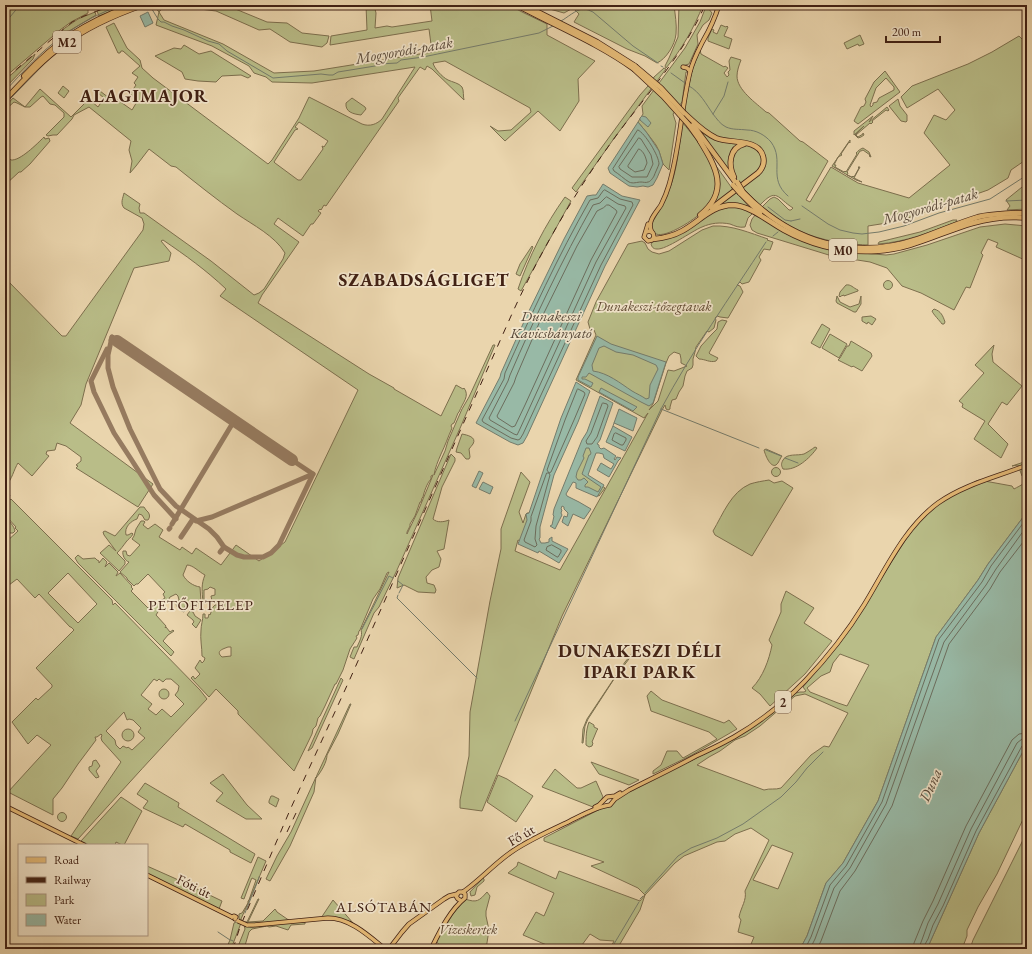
<svg xmlns="http://www.w3.org/2000/svg" width="1032" height="954" font-family="'EB Garamond',serif">
  <style>
    .green { fill: #b9bd88; stroke: #7d6f4e; fill-rule: evenodd }
    .water { fill: #98b9a6; stroke: #757c6c; fill-rule: evenodd }
    .lines { fill: none; stroke-linecap: round; stroke-linejoin: round }
    .shore { stroke: #6c6d5d; stroke-width: 1 }
    .stream { stroke: #757c6c; stroke-width: 1 }
    .taxiway { stroke: #967b60; stroke-width: 5 }
    .runway { stroke: #967b60; stroke-width: 12 }
    .major-casing { stroke: #412114; stroke-width: 5 }
    .highway-casing { stroke: #412114; stroke-width: 6 }
    .major { stroke: #e5ba76; stroke-width: 3.5 }
    .highway { stroke: #e5ba76; stroke-width: 4.5 }
    .rail { stroke: #412114; stroke-width: 1; stroke-dasharray: 7 7; stroke-linecap: butt }
    .major-bridge-casing { stroke: #412114; stroke-width: 5; stroke-linecap: butt }
    .highway-bridge-casing { stroke: #412114; stroke-width: 6; stroke-linecap: butt }
    .major-bridge { stroke: #e5ba76; stroke-width: 3.5 }
    .highway-bridge { stroke: #e5ba76; stroke-width: 4.5 }
    .labels { text-anchor: middle; dominant-baseline: central; stroke-width: 3.5; stroke-linejoin: round; paint-order: stroke }
    .shield { fill: #f1e4ca; stroke: #765c4b; stroke-width: 1 }
    .shield-label { font-size: 13px; font-weight: bold; fill: #412114 }
    .park-label { font-size: 14px; font-style: italic; fill: #5f4831; stroke: #f1e4ca }
    .street-label { font-size: 14px; fill: #412114; stroke: #f1e4ca }
    .water-label { font-size: 15px; font-style: italic; fill: #574738; stroke: #f1e4ca }
    .neighbourhood-label { font-size: 15px; letter-spacing: 1px; fill: #412114; stroke: #f1e4ca }
    .district-label { font-size: 18px; font-weight: bold; letter-spacing: 1px; fill: #412114; stroke: #f1e4ca }
  </style>
  <rect width="100%" height="100%" fill="#ead5ad"/>
  <filter id="stains"><feTurbulence type="fractalNoise" baseFrequency=".005" numOctaves="4"/><feColorMatrix values="0 0 0 0 .2 0 0 0 0 .09 0 0 0 0 .02 0 0 0 .5 -.17"/></filter>
  <radialGradient id="worn" r=".72"><stop offset=".6" stop-color="#630" stop-opacity="0"/><stop offset="1" stop-color="#630" stop-opacity=".3"/></radialGradient>
  <g class="green">
    <polygon points="5,5 90,5 88,6 88,13 71,22 60,30 5,77"/>
    <polygon points="118,5 127,5 99,16 97,11"/>
    <path d="M 155,5 L 165,5 L 159,12 L 164,20 L 223,44 L 274,73 L 314,71 L 432,52 L 429,29 L 330,45 L 331,36 L 367,30 L 366,5 L 374,5 L 376,13 L 375,28 L 387,26 L 392,27 L 432,21 L 430,5 L 509,5 L 522,12 L 547,24 L 547,35 L 595,61 L 578,79 L 579,101 L 560,131 L 538,111 L 505,141 L 490,126 L 498,131 L 511,130 L 531,112 L 530,108 L 445,61 L 433,63 C 434,68 442,77 448,80 C 452,82 459,83 462,87 C 464,90 463,97 464,100 L 432,69 L 427,66 L 425,70 L 420,67 L 398,98 L 399,101 L 326,206 L 324,205 L 321,210 L 320,209 L 318,211 L 321,213 L 313,224 L 311,224 L 303,236 L 278,218 L 274,224 L 299,242 L 262,295 L 258,303 L 369,374 L 394,388 L 394,389 L 441,416 L 456,385 L 463,389 L 464,388 C 470,396 463,402 459,412 L 458,413 L 454,423 L 452,424 L 451,426 L 452,428 C 448,437 445,446 441,454 C 438,461 435,468 434,475 L 445,451 L 448,441 L 462,409 L 469,397 L 493,345 L 495,345 L 461,426 L 397,570 L 379,607 L 374,613 L 354,659 L 350,657 L 354,647 L 357,647 C 359,642 363,636 361,630 L 389,572 L 387,573 L 380,589 L 373,599 L 360,630 L 359,631 L 358,635 L 356,636 L 357,638 L 350,649 L 343,670 L 336,684 L 335,684 L 325,706 L 320,716 L 318,718 L 316,726 L 313,729 L 312,734 L 294,771 L 238,714 L 238,711 L 216,689 L 209,697 L 191,678 L 193,676 L 195,679 L 200,674 L 195,668 L 200,660 L 202,663 L 204,661 L 205,658 L 202,656 C 202,647 200,639 201,630 C 201,625 203,620 203,614 L 205,614 L 205,618 L 208,618 L 209,614 L 210,615 L 213,607 L 215,605 L 221,605 L 222,604 L 221,601 L 212,601 L 211,596 L 215,595 L 215,589 L 210,587 L 208,589 L 204,590 L 204,602 L 203,602 C 202,592 201,584 205,575 C 199,572 193,565 187,565 L 183,575 C 186,581 193,586 200,587 L 201,602 C 198,605 194,603 189,607 L 185,606 L 185,611 L 184,612 C 180,610 176,608 176,603 L 179,600 L 178,596 L 176,594 L 170,597 L 167,602 L 163,604 L 156,615 L 166,626 L 165,628 L 166,627 L 170,632 L 173,630 L 174,631 L 168,635 L 163,641 L 174,652 L 171,656 L 78,563 L 75,558 L 78,555 L 83,559 L 95,558 L 97,560 L 99,561 L 99,563 L 103,558 L 107,562 L 105,567 L 109,563 L 118,572 L 116,576 L 120,573 L 132,586 L 131,587 L 133,589 L 131,591 L 148,608 L 152,605 L 155,607 L 160,601 L 165,598 L 163,594 L 165,592 L 148,574 L 138,584 L 136,584 L 134,586 L 127,579 L 127,578 L 120,572 L 129,562 C 125,561 122,555 123,551 L 126,551 L 127,555 L 130,556 L 140,545 L 132,539 L 134,536 L 136,529 L 141,521 L 144,521 L 145,522 L 143,525 L 148,529 L 155,524 L 163,530 L 159,537 L 180,550 L 182,547 L 192,554 L 196,548 L 221,565 L 236,545 L 259,561 L 285,542 L 358,390 L 220,296 L 226,289 C 206,270 185,255 163,240 L 161,241 L 171,253 L 169,261 L 134,268 L 86,384 L 81,405 L 70,423 L 153,484 L 138,507 L 76,468 L 78,466 L 76,465 L 81,461 L 81,457 L 66,446 L 57,443 L 55,450 L 47,451 L 46,454 L 49,456 L 32,476 L 18,463 C 14,469 12,480 6,485 L 6,494 L 9,494 L 10,496 L 5,501 L 5,278 L 62,336 L 66,336 L 143,230 L 144,224 L 142,218 L 124,208 C 120,203 123,198 124,193 L 140,204 L 139,208 L 140,213 L 144,213 L 211,261 L 254,295 L 259,293 L 264,289 L 283,259 L 285,253 C 275,236 253,225 237,214 C 216,199 196,183 176,167 L 171,166 L 149,149 L 136,166 L 130,173 L 132,161 L 129,150 L 131,141 L 89,107 L 74,115 L 72,119 L 57,135 L 53,135 L 48,136 L 46,135 L 64,117 L 64,113 L 55,105 L 50,104 L 43,96 L 41,97 L 30,107 L 25,107 L 17,103 L 14,102 L 5,110 L 5,107 L 13,98 L 25,107 L 40,89 L 71,117 L 85,103 L 90,100 L 98,107 L 104,98 L 98,93 L 100,91 L 113,101 L 115,98 L 132,110 L 138,100 L 130,94 L 136,85 L 134,83 L 138,77 L 132,73 L 140,66 L 123,51 L 121,51 L 120,53 L 118,53 L 106,27 L 114,23 L 127,48 L 140,60 L 142,68 L 153,78 L 268,164 L 272,160 L 299,118 L 309,97 L 362,124 C 370,127 377,124 382,119 L 415,67 L 312,83 L 272,82 L 266,77 L 254,73 L 249,66 L 212,46 L 156,25 L 159,12 L 154,6 ZM 299,122 L 328,141 L 324,147 L 322,146 L 323,149 L 301,180 L 298,180 L 275,163 L 274,162 L 295,130 L 298,129 L 295,127 ZM 433,475 L 418,511 L 407,534 L 407,532 L 410,526 L 410,524 L 415,516 L 420,502 L 421,502 L 422,498 L 423,497 C 424,492 427,483 431,479 L 431,476 ZM 228,647 L 231,647 L 231,656 L 222,657 C 215,651 223,649 228,647 Z"/>
    <polygon points="194,5 213,5 233,8 267,22 287,23 302,33 329,36 327,43 322,47 290,42 270,29 259,30 216,11 200,9"/>
    <path d="M 542,5 L 674,5 C 675,14 677,25 676,34 C 675,45 666,59 657,63 L 645,56 L 627,49 L 574,22 L 579,14 L 573,8 L 564,13 L 546,8 Z"/>
    <path d="M 679,5 L 703,5 C 694,28 682,49 666,68 L 665,66 L 669,58 L 678,37 Z"/>
    <polygon points="708,8 712,13 709,20 703,25 697,35 698,44 689,64 682,66 682,69 684,68 689,70 688,72 686,72 682,102 673,114 676,123 669,170 663,164 659,151 656,145 647,133 638,122 643,114 642,106 685,48 700,22 705,9"/>
    <polygon points="95,12 96,15 69,31 64,32 62,30 78,19"/>
    <polygon points="721,25 726,27 727,26 728,27 724,36 732,39 729,49 708,41 708,38 712,29 714,30 713,32 717,34"/>
    <polygon points="860,35 864,44 859,46 858,44 847,49 844,43"/>
    <path d="M 1019,36 L 1027,44 L 1027,159 L 1011,170 L 1008,178 L 988,190 L 905,219 L 887,223 L 868,226 L 868,245 C 839,244 811,239 785,223 C 777,219 770,212 762,207 L 770,199 L 774,197 L 778,199 L 789,210 L 791,210 L 793,208 C 777,198 777,187 760,205 L 742,187 L 763,169 L 760,149 L 719,139 L 696,124 L 684,109 L 692,70 L 700,50 L 701,54 L 724,67 L 725,66 L 728,68 L 724,73 L 727,77 L 729,75 L 728,72 L 730,70 L 729,61 L 731,57 L 741,60 C 739,65 737,71 737,76 C 737,90 756,103 766,112 L 769,113 L 800,141 L 803,142 L 828,161 L 806,200 L 810,202 L 831,167 L 858,183 L 909,198 L 950,165 L 924,133 L 934,115 L 946,120 L 955,110 L 938,89 L 907,108 L 901,97 L 912,86 L 968,64 L 992,52 Z"/>
    <polygon points="184,45 199,54 211,51 251,76 248,78 241,75 222,76 216,82 198,81 185,79 182,72 155,56 174,48 181,49"/>
    <polygon points="35,54 33,59 5,88 5,80"/>
    <polygon points="664,68 666,69 615,137 576,192 572,188 640,95 648,86 654,77"/>
    <path d="M 885,71 L 900,92 L 858,124 L 854,121 L 861,107 L 864,106 L 866,102 L 865,99 L 874,82 ZM 886,78 L 894,87 L 894,90 L 879,98 L 877,102 L 873,103 L 873,105 L 871,107 L 870,105 L 876,88 Z"/>
    <polygon points="63,86 69,91 64,98 58,93"/>
    <path d="M 352,98 L 365,107 L 366,109 L 361,115 C 353,114 345,112 346,103 Z"/>
    <polygon points="898,99 900,106 907,115 907,121 906,122 901,121 889,106"/>
    <polygon points="887,107 889,110 888,111 886,110 872,121 873,122 871,124 870,123 856,135 858,137 863,134 863,133 864,135 861,137 858,138 855,135 864,126 854,135 854,131 873,116 869,122"/>
    <path d="M 682,122 C 692,134 708,153 714,167 C 715,171 716,184 716,188 C 715,196 708,206 702,212 C 695,219 667,238 656,234 C 655,234 653,231 652,230 L 651,225 C 657,214 664,203 668,192 C 678,171 679,144 682,122 Z"/>
    <polygon points="697,128 704,133 741,144 732,152 731,175"/>
    <path d="M 44,137 L 45,139 L 49,138 L 50,141 L 30,164 L 21,172 L 19,172 L 5,185 L 5,155 L 11,160 C 20,161 37,144 44,137 Z"/>
    <path d="M 850,140 L 850,143 L 849,142 L 841,154 L 842,155 L 838,157 L 834,165 L 836,165 L 835,167 L 844,172 L 845,171 L 846,172 L 857,154 L 856,153 C 858,151 860,149 863,148 L 869,152 L 871,157 L 869,156 L 870,155 L 863,150 L 861,151 L 860,151 L 847,172 L 848,173 L 847,175 L 852,177 L 853,176 L 854,177 L 859,168 L 858,167 L 860,167 L 854,178 L 862,182 L 856,180 L 832,166 Z"/>
    <path d="M 748,145 C 758,149 767,158 760,169 C 756,176 747,181 741,186 C 730,172 732,170 733,153 L 741,146 Z"/>
    <polygon points="714,163 734,191 708,210 717,194"/>
    <polygon points="1027,183 1027,209 1007,210 1010,206 1006,200"/>
    <polygon points="736,192 751,209 745,206 714,209"/>
    <path d="M 565,197 L 571,201 L 521,291 L 518,289 C 529,256 545,225 565,197 Z"/>
    <path d="M 733,206 L 754,212 L 748,218 L 745,227 C 739,228 735,226 730,224 C 720,222 711,223 702,227 C 692,231 666,250 657,249 C 653,249 652,247 651,244 L 654,240 L 668,237 L 713,211 Z"/>
    <polygon points="756,214 782,231 849,252 886,255 894,254 927,245 980,227 1005,224 1027,226 1027,261 996,247 998,243 988,239 981,253 983,255 970,288 966,287 954,310 921,293 902,286 887,268 870,262 832,256 819,252 757,233 752,230 750,225 752,219"/>
    <path d="M 953,220 L 957,220 L 956,222 C 931,232 906,242 878,244 L 879,242 L 920,232 Z"/>
    <path d="M 713,226 C 732,225 750,233 768,239 L 767,240 L 773,242 L 770,250 L 764,249 L 759,257 L 761,260 L 749,282 L 742,284 L 740,282 L 737,285 L 740,286 L 743,292 L 728,318 L 720,317 L 717,316 L 715,318 L 716,320 L 714,328 L 709,332 L 707,331 L 696,347 L 695,352 L 693,359 L 693,365 L 692,368 L 687,371 L 685,376 L 683,386 L 679,392 L 676,399 L 672,400 L 670,407 L 670,409 L 668,410 L 666,409 L 665,405 L 662,410 L 562,616 L 482,811 L 460,808 L 460,800 L 469,756 L 470,712 L 490,601 L 501,549 L 501,529 L 521,472 L 530,482 L 519,512 L 523,523 L 526,514 L 527,513 L 535,513 L 536,548 L 518,540 L 515,551 L 560,570 L 648,413 L 644,418 L 576,380 L 596,335 L 594,330 L 590,329 L 588,322 L 596,302 L 628,244 L 642,241 L 645,243 L 648,249 L 652,252 L 659,254 L 669,251 L 702,230 ZM 674,352 L 680,354 L 681,359 L 681,363 L 687,366 L 674,371 L 668,370 L 658,401 L 649,410 L 653,404 L 666,363 L 669,356 Z"/>
    <polygon points="532,246 533,247 520,276 516,274 520,264"/>
    <circle cx="888" cy="285" r="4.5"/>
    <path d="M 846,285 C 851,284 853,288 858,290 L 858,291 L 844,296 L 844,295 L 841,296 L 840,297 L 839,296 L 840,292 Z"/>
    <polygon points="837,296 840,302 850,307 859,304 861,296 861,304 856,312 854,312 837,303 836,301"/>
    <path d="M 934,309 C 941,311 943,316 945,322 L 944,324 L 942,324 C 940,321 933,314 932,311 Z"/>
    <polygon points="871,316 876,319 872,325 868,322 867,324 862,321 862,317"/>
    <path d="M 722,320 L 727,321 L 709,353 L 710,354 L 718,358 L 716,361 C 710,363 705,359 699,359 L 696,356 L 701,346 L 712,334 L 717,329 L 718,322 Z"/>
    <polygon points="822,324 830,329 820,348 811,343"/>
    <polygon points="830,334 847,344 839,358 822,348"/>
    <polygon points="851,341 871,353 872,356 862,371 853,366 852,367 838,360 840,358 847,346 849,346"/>
    <polygon points="994,345 992,354 993,362 1022,386 1007,405 1002,402 988,424 1008,444 1001,458 974,439 985,421 962,407 963,404 959,401 984,373 975,365"/>
    <path d="M 462,434 C 467,435 477,437 473,444 C 472,446 470,447 469,449 L 470,457 L 469,459 L 466,459 L 461,453 L 456,452 L 457,448 Z"/>
    <polygon points="585,445 593,451 584,473 605,488 599,496 582,488 572,477"/>
    <path d="M 815,447 L 817,448 C 810,458 796,471 783,469 C 781,465 781,464 783,460 C 787,453 797,456 804,454 C 808,452 812,449 815,447 Z"/>
    <path d="M 766,449 L 782,456 C 780,458 779,463 776,465 C 770,468 765,454 764,450 Z"/>
    <path d="M 451,454 L 455,458 L 455,461 L 442,487 L 433,519 C 437,523 444,522 449,520 L 444,549 L 437,551 L 441,559 L 439,567 L 432,570 L 426,577 L 427,583 L 434,585 L 436,590 L 435,593 L 418,592 L 404,585 L 397,588 L 398,578 Z"/>
    <path d="M 1027,461 L 1027,512 L 988,564 L 978,580 L 936,637 L 878,801 L 843,863 L 826,883 L 807,936 L 800,949 L 749,949 L 754,937 L 738,932 L 741,920 L 739,917 C 741,907 747,900 745,891 L 769,840 L 751,828 L 735,834 L 725,841 L 717,842 L 684,856 L 675,863 L 645,895 L 640,910 L 617,949 L 609,949 L 613,943 L 614,941 L 600,940 L 590,934 L 582,945 L 576,945 L 574,949 L 556,949 L 523,935 L 536,912 L 544,916 L 554,893 L 508,873 L 517,866 L 518,862 L 556,879 L 559,871 L 640,901 L 645,895 L 638,888 L 591,866 L 604,862 L 544,841 L 544,838 L 604,807 L 611,806 L 615,800 L 621,796 L 732,740 L 777,709 L 796,693 L 800,692 L 804,692 L 806,691 L 803,687 L 825,660 L 859,613 L 908,536 L 915,527 L 942,500 L 976,481 L 979,480 L 1012,486 L 1014,489 C 1021,485 1027,484 1024,475 L 1022,476 L 1018,465 L 1012,466 ZM 840,654 L 869,665 L 847,706 L 838,703 L 810,692 L 807,688 L 821,676 L 830,672 L 833,663 ZM 805,694 L 848,713 L 829,747 L 824,746 L 811,755 L 781,788 C 775,790 770,788 764,790 L 697,765 L 709,757 L 720,751 L 735,740 L 745,736 L 760,726 L 795,696 ZM 772,845 L 793,853 L 778,889 L 753,880 Z"/>
    <circle cx="776" cy="472" r="4.5"/>
    <path d="M 769,480 L 774,483 L 782,481 L 793,488 L 752,556 L 715,535 L 713,531 C 723,514 731,492 750,484 C 756,482 763,481 769,480 Z"/>
    <path d="M 11,499 L 112,600 L 113,605 L 115,603 L 200,690 L 207,699 C 163,745 121,792 78,839 L 71,836 L 121,762 L 102,741 L 101,738 L 102,735 L 101,734 L 97,737 L 95,737 L 96,740 L 78,764 L 62,788 L 53,799 L 53,815 L 8,792 L 39,758 L 51,745 L 37,735 L 28,744 L 12,722 L 36,698 L 38,700 L 52,687 L 52,685 L 36,668 L 74,630 L 71,627 L 70,627 L 39,594 L 35,598 L 17,579 L 5,588 L 5,543 L 18,531 L 15,528 L 16,527 L 6,516 L 8,514 L 5,509 L 5,504 ZM 68,573 L 97,604 L 78,623 L 48,593 ZM 154,679 L 157,681 L 159,679 L 163,682 L 166,679 L 171,679 L 179,686 L 178,691 L 175,695 L 184,704 L 171,717 L 162,709 L 156,715 L 148,709 L 152,704 L 141,695 ZM 124,712 L 127,720 L 129,719 L 133,720 L 141,728 L 138,732 L 145,738 L 132,750 L 128,747 L 127,748 L 123,746 L 120,749 L 116,745 L 115,740 L 106,731 Z"/>
    <path d="M 140,507 L 144,507 L 146,510 L 148,512 C 150,515 150,517 148,520 L 145,520 L 142,515 L 139,514 L 137,519 C 131,521 124,527 126,535 L 128,535 L 132,533 L 133,534 C 131,538 128,539 126,542 C 123,546 121,549 117,553 L 125,561 L 125,564 L 119,571 L 100,553 L 109,545 L 116,551 L 104,535 L 103,532 L 105,531 L 115,536 Z"/>
    <path d="M 5,519 C 9,520 14,526 15,531 L 13,533 L 10,533 L 5,527 Z"/>
    <path d="M 786,591 L 814,608 L 804,623 L 832,641 L 805,674 L 770,706 L 760,694 L 752,688 C 763,677 769,660 772,645 L 769,640 L 781,612 L 781,604 Z"/>
    <polygon points="190,611 193,612 195,616 201,620 196,628 192,624 194,622 193,620 187,615"/>
    <polygon points="635,648 636,649 635,651 616,676 588,719 585,726 583,743 582,743 583,729 587,719 625,662 631,655 633,650"/>
    <polygon points="341,678 343,680 312,748 308,751"/>
    <circle cx="164" cy="694" r="5"/>
    <polygon points="651,691 662,700 724,723 729,720 737,729 692,755 653,774 653,771 661,765 667,751 677,751 683,758 717,739 709,732 651,711 647,696"/>
    <path d="M 350,704 L 351,704 L 338,734 L 327,755 C 327,762 321,772 316,778 L 317,775 Z"/>
    <path d="M 589,722 L 594,725 L 594,727 L 598,729 L 597,730 L 592,742 L 593,743 L 592,746 L 589,747 L 586,745 C 586,738 586,730 589,722 Z"/>
    <circle cx="128" cy="735" r="6"/>
    <polygon points="1027,744 1027,811 997,874 978,907 967,930 967,936 962,949 927,949 979,833"/>
    <polygon points="96,760 100,766 96,771 99,777 96,778 89,770 89,767 92,766 93,761"/>
    <polygon points="591,762 639,780 629,785 599,774"/>
    <polygon points="555,769 577,788 581,788 596,781 603,797 600,802 593,807 542,787"/>
    <polygon points="223,774 247,805 262,819 246,819 216,801 223,793 210,783"/>
    <polygon points="498,775 507,779 533,796 516,822 487,802"/>
    <polygon points="316,777 314,792 290,846 270,881 266,879 277,856 291,832"/>
    <polygon points="145,783 179,803 178,807 255,854 251,863 230,852 230,850 185,824 183,827 143,808 148,801 137,794"/>
    <polygon points="271,796 273,796 279,799 276,807 269,803 269,801"/>
    <polygon points="121,797 142,811 124,845 122,845 116,842 115,845 89,845 81,841"/>
    <circle cx="62" cy="817" r="4.5"/>
    <polygon points="1027,832 1027,949 970,949 973,940"/>
    <path d="M 258,857 L 266,861 C 258,880 250,899 241,919 L 242,921 L 239,919 L 239,914 L 242,913 L 248,903 L 248,901 L 249,900 L 256,880 L 252,878 L 251,880 L 244,899 L 241,898 Z"/>
    <polygon points="147,866 174,878 222,901 219,909 147,874"/>
    <polygon points="483,878 484,879 484,881 477,887 475,895 471,896 470,892"/>
    <path d="M 487,892 L 490,896 L 486,911 L 486,916 L 489,930 L 486,949 L 441,949 L 441,947 L 436,941 L 453,914 L 465,899 C 477,903 479,901 487,892 Z"/>
    <polygon points="258,899 259,899 248,922 263,921 275,909 277,912 290,921 305,922 305,924 291,925 288,930 276,926 269,927 267,926 252,929 249,932 244,949 237,949 245,929 244,925 251,927 266,926 248,924 245,922 247,922"/>
    <path d="M 333,900 L 353,923 L 352,923 C 342,918 333,917 321,918 Z"/>
    <polygon points="236,922 241,923 231,949 226,949 230,940 234,923"/>
  </g>
  <g class="water">
    <polygon points="148,12 153,23 145,27 140,16"/>
    <polygon points="642,116 646,117 651,123 648,127 640,120 640,118"/>
    <polygon points="638,122 647,133 659,151 663,164 657,178 653,185 648,187 643,186 637,187 629,186 610,173 608,168"/>
    <polygon points="603,184 622,196 640,200 605,266 527,436 523,443 518,445 510,442 476,423 500,377 501,373 527,315 564,239 587,196 593,195 596,195"/>
    <path d="M 597,336 L 611,344 L 666,362 L 653,403 L 649,406 L 641,402 L 589,373 L 586,377 L 582,377 L 582,379 L 585,379 L 593,383 L 591,387 L 578,380 L 578,377 ZM 604,346 L 616,352 L 633,355 L 656,365 L 658,369 L 650,385 L 649,398 L 646,399 C 642,396 637,394 632,391 C 620,383 608,373 593,371 L 592,365 L 599,348 Z"/>
    <polygon points="576,382 590,391 578,422 554,475 540,527 540,538 539,539 541,543 545,543 549,542 549,539 552,537 552,541 568,549 559,563 539,551 538,553 518,544 527,520 526,514 529,513 561,418"/>
    <polygon points="601,388 637,407 633,411 599,392"/>
    <path d="M 600,396 L 613,403 L 600,440 L 597,444 L 599,445 L 599,447 L 601,449 L 604,448 L 616,456 L 614,459 L 615,460 L 617,457 L 621,458 L 618,461 L 609,477 L 597,470 L 601,463 L 611,469 L 614,464 L 604,458 L 603,454 L 599,453 L 596,453 L 588,475 L 604,485 L 597,497 L 576,488 L 576,483 L 573,482 L 566,494 L 567,496 L 579,502 L 591,509 L 584,519 L 573,514 L 568,526 L 562,522 L 564,516 L 567,517 L 568,513 L 564,509 L 564,507 L 562,506 L 561,509 L 562,510 L 561,513 L 562,515 L 555,529 L 550,526 L 552,525 L 554,516 L 553,515 L 554,509 L 582,440 L 587,432 ZM 586,448 L 589,448 L 591,453 L 590,455 L 589,455 L 582,474 L 601,487 L 598,492 L 588,487 L 585,487 L 585,485 L 588,482 L 584,478 L 581,480 L 578,480 L 576,477 L 577,472 L 584,458 L 583,456 Z"/>
    <polygon points="619,409 637,418 633,431 614,423"/>
    <polygon points="613,426 632,437 625,451 606,442"/>
    <polygon points="479,471 483,473 476,488 472,486"/>
    <polygon points="483,482 493,487 490,494 479,489"/>
    <polygon points="1027,512 1027,744 979,833 927,949 800,949 807,936 826,883 843,863 878,801 936,637 978,580 988,564"/>
  </g>
  <g class="lines">
    <g class="shore">
      <path d="M 638,130 C 645,133 659,156 659,164 C 658,167 655,173 654,176 C 653,178 650,182 648,182 C 646,183 643,182 641,182 C 637,182 633,184 629,182 C 624,179 619,174 614,171 L 613,169 Z"/>
      <polygon points="639,138 641,139 651,155 653,164 647,177 632,177 620,169 619,167"/>
      <path d="M 639,149 C 644,151 646,158 647,163 L 644,170 L 635,172 L 628,167 L 628,166 Z"/>
      <path d="M 605,190 L 620,199 L 632,202 L 633,205 L 601,265 L 523,434 L 520,439 L 518,440 L 511,438 L 483,422 L 482,420 L 504,379 L 505,373 C 531,315 558,256 590,200 L 598,198 L 603,191 Z"/>
      <path d="M 607,197 L 618,204 L 625,206 L 626,208 L 596,262 L 519,431 L 517,435 L 514,434 L 490,420 L 489,418 L 508,381 L 510,375 C 535,317 562,260 593,205 L 600,203 L 605,198 Z"/>
      <polygon points="607,205 609,205 616,210 617,212 591,260 525,405 515,426 512,427 498,418 497,416 514,383 516,377 540,321 577,246 597,211 603,208"/>
      <polygon points="578,389 584,392 585,394 574,420 551,472 549,473 547,470 565,420 577,390"/>
      <polygon points="603,403 607,404 608,406 597,437 592,444 587,444 586,441 591,433 602,404"/>
      <polygon points="616,433 626,438 626,440 623,445 621,445 612,440 614,434"/>
      <polygon points="547,473 549,473 550,475 536,526 535,539 537,545 535,547 525,542 524,540 531,521 531,517"/>
      <polygon points="552,545 561,550 561,552 558,557 557,557 546,550 547,547"/>
      <polyline points="805,949 811,937 830,885 846,866 882,802 939,639 982,582 991,566 1027,518"/>
      <polyline points="810,949 815,939 834,888 850,868 886,804 944,642 986,585 996,569 1027,526"/>
      <polyline points="817,949 821,941 840,891 855,871 892,806 949,644 990,589 1000,572 1027,537"/>
      <polyline points="913,949 914,943 923,921 933,901 966,826 1012,740 1019,734 1027,733"/>
      <polyline points="919,949 920,945 923,937 928,923 938,904 971,829 1017,743 1022,739 1027,739"/>
      <polyline points="924,949 924,946 928,939 933,925 943,906 976,831 1022,746 1024,744 1027,744"/>
    </g>
    <g class="stream">
      <polyline points="150,6 158,19 161,22 164,22 172,26 184,30 208,41 219,44 227,51 273,78 321,74 329,75 333,75 338,72 375,66 379,64 397,63 401,60 423,57 539,33 553,26"/>
      <path d="M 561,21 C 567,18 576,9 584,9 C 587,9 590,11 593,12 L 633,46 L 658,63"/>
      <polyline points="5,23 20,5"/>
      <polyline points="661,66 663,67"/>
      <polyline points="671,73 685,83"/>
      <path d="M 689,86 C 700,92 706,104 713,114 C 717,119 720,124 726,127 C 733,130 739,129 747,130 C 756,130 765,135 771,142 C 785,161 767,178 788,196"/>
      <path d="M 5,91 C 23,72 41,51 63,36 C 81,23 101,12 122,5"/>
      <polyline points="5,104 52,56"/>
      <polyline points="713,114 724,96 728,82"/>
      <polyline points="1006,201 1027,200"/>
      <polyline points="802,206 828,224 840,230 853,233 862,234 879,232 904,226 939,213 990,199 1027,175"/>
      <polyline points="768,207 785,220 791,221"/>
      <polyline points="791,221 800,219"/>
      <polyline points="773,236 778,232"/>
      <polyline points="661,409 759,448"/>
      <polyline points="613,426 614,423"/>
      <polyline points="766,450 781,456"/>
      <polyline points="785,458 798,463"/>
      <polyline points="398,581 403,585 399,593"/>
      <polyline points="398,595 397,598 477,678"/>
      <polyline points="362,629 389,576 393,578"/>
      <path d="M 515,721 L 661,409 C 692,351 730,297 766,242"/>
      <polyline points="645,893 678,856 691,848 717,838 743,824 781,797 796,782 807,768 823,752"/>
      <polyline points="640,899 643,896"/>
      <polyline points="245,913 259,878 259,877"/>
      <polyline points="218,932 230,940"/>
      <polyline points="231,940 233,941"/>
      <polyline points="611,949 639,902"/>
    </g>
    <g class="taxiway">
      <polyline points="112,337 108,355 108,368 113,387 130,429 160,489 176,506 209,529 217,537 224,547 237,555 244,557 263,557 271,553 279,545 313,474 292,460"/>
      <polyline points="111,340 112,337 117,341"/>
      <polyline points="107,349 91,381 94,392 114,433 131,459 154,495 176,519"/>
      <polyline points="196,521 212,517 313,474"/>
      <polyline points="172,524 234,421"/>
      <polyline points="169,529 170,528"/>
      <polyline points="181,537 193,519"/>
      <polyline points="220,552 224,547"/>
    </g>
    <polyline class="runway" points="117,341 292,460"/>
    <defs>
      <g id="major">
        <polyline points="683,67 687,68 690,71"/>
        <polyline points="646,232 650,231 653,233 654,237 652,240 648,241 644,237 648,224"/>
        <path d="M 652,232 C 646,222 656,213 661,205 C 664,199 667,192 669,185 C 680,148 681,109 690,72 C 693,60 698,51 703,41 C 710,29 715,18 719,5"/>
        <polyline points="5,806 84,845"/>
        <polyline points="595,807 599,805 607,797 615,796 620,793"/>
        <polyline points="147,875 232,917"/>
        <path d="M 463,892 C 480,880 493,865 510,853 C 528,840 550,831 570,821 C 580,816 598,806 610,805 L 615,799 L 629,790 C 651,779 674,768 696,756 C 709,750 722,744 734,737 C 760,722 784,703 805,681 C 826,659 848,631 864,605 C 886,569 904,528 938,503 C 965,484 997,477 1027,465"/>
        <polyline points="232,917 234,916 236,917 235,919"/>
        <path d="M 247,925 L 253,925 L 328,918 C 350,918 369,936 385,949"/>
        <polyline points="389,949 402,932 409,924 444,899 449,896 457,894"/>
        <path d="M 431,949 C 440,931 450,910 465,898 L 465,894 L 463,892 L 459,892 L 456,896 L 458,899 L 460,900"/>
      </g>
      <g id="highway">
        <path d="M 517,5 C 556,26 598,43 634,69"/>
        <polyline points="524,5 597,42 635,66"/>
        <path d="M 24,76 C 57,41 84,23 130,6"/>
        <path d="M 5,100 C 23,81 41,61 63,45 C 87,27 114,15 143,5"/>
        <path d="M 684,113 C 694,122 703,132 716,138 C 730,144 758,138 763,156 C 765,163 763,168 758,173 L 712,208"/>
        <polyline points="689,125 701,142"/>
        <polyline points="693,125 736,183"/>
        <path d="M 700,141 C 716,167 730,191 700,215"/>
        <path d="M 734,177 C 728,165 729,148 744,144"/>
        <path d="M 743,192 C 791,242 852,261 918,239 C 938,232 958,223 978,217 C 991,214 1002,214 1015,213 C 1019,213 1023,213 1027,213"/>
        <polyline points="740,193 760,213"/>
        <path d="M 654,239 C 664,238 673,236 682,231 C 699,222 712,205 733,205 C 751,206 769,222 784,230 C 813,246 845,253 877,251 C 912,249 941,232 973,223 C 991,218 1009,216 1027,218"/>
      </g>
    </defs>
    <use href="#major" class="major-casing"/>
    <use href="#highway" class="highway-casing"/>
    <use href="#major" class="major"/>
    <use href="#highway" class="highway"/>
    <g class="rail">
      <polyline points="5,79 72,22 84,16 113,5"/>
      <polyline points="287,832 296,813"/>
      <path d="M 233,949 L 240,927 L 290,810 L 350,679 L 511,316 C 539,254 573,195 613,140 C 645,96 683,56 705,5"/>
    </g>
    <defs>
      <polyline id="major-bridge" points="238,921 247,925"/>
      <g id="highway-bridge">
        <polyline points="635,66 661,88 684,113"/>
        <polyline points="634,69 663,96 689,125"/>
        <polyline points="737,182 743,192"/>
        <polyline points="733,185 740,193"/>
      </g>
    </defs>
    <use href="#major-bridge" class="major-bridge-casing"/>
    <use href="#highway-bridge" class="highway-bridge-casing"/>
    <use href="#major-bridge" class="major-bridge"/>
    <use href="#highway-bridge" class="highway-bridge"/>
  </g>
  <g class="labels">
    <g class="shield">
      <rect x="53" y="31" width="28" height="22" rx="3"/>
      <rect x="829" y="239" width="28" height="22" rx="3"/>
      <rect x="775" y="691" width="16" height="22" rx="3"/>
    </g>
    <g class="shield-label">
      <text x="67" y="42">M2</text>
      <text x="843" y="250">M0</text>
      <text x="783" y="702">2</text>
    </g>
    <g class="park-label">
      <text x="654" y="306">Dunakeszi-tőzegtavak</text>
      <text x="468" y="929">Vizeskertek</text>
    </g>
    <g class="street-label">
      <text transform="translate(521 835) rotate(-30)">Fő út</text>
      <text transform="translate(194 886) rotate(26)">Fóti út</text>
    </g>
    <g class="water-label">
      <text transform="translate(404 50) rotate(-10)">Mogyoródi-patak</text>
      <text transform="translate(930 206) rotate(-16)">Mogyoródi-patak</text>
      <text x="551" y="315">Dunakeszi<tspan x="551" dy="17">Kavicsbányató</tspan></text>
      <text transform="translate(930 785) rotate(-66)">Duna</text>
    </g>
    <g class="neighbourhood-label">
      <text x="201" y="604">PETŐFITELEP</text>
      <text x="384" y="906">ALSÓTABÁN</text>
    </g>
    <g class="district-label">
      <text x="144" y="95">ALAGIMAJOR</text>
      <text x="424" y="279">SZABADSÁGLIGET</text>
      <text x="640" y="650">DUNAKESZI DÉLI<tspan x="640" dy="21">IPARI PARK</tspan></text>
    </g>
  </g>
  <rect width="1032" height="954" fill="none" stroke="#ead5ad" stroke-width="20"/>
  <rect x="6" y="6" width="1020" height="942" fill="none" stroke="#412114" stroke-width="2"/>
  <rect x="10" y="10" width="1012" height="934" fill="none" stroke="#412114"/>
  <rect x="18" y="844" width="130" height="92" fill="#f1e4ca" stroke="#ab9681"/>
  <rect x="26" y="857" width="20" height="6" fill="#e5ba76" stroke="#ab9681"/>
  <text x="54" y="864" font-size="12" fill="#412114">Road</text>
  <rect x="26" y="877" width="20" height="6" fill="#412114" stroke="#ab9681"/>
  <text x="54" y="884" font-size="12" fill="#412114">Railway</text>
  <rect x="26" y="894" width="20" height="12" fill="#b9bd88" stroke="#ab9681"/>
  <text x="54" y="904" font-size="12" fill="#412114">Park</text>
  <rect x="26" y="914" width="20" height="12" fill="#98b9a6" stroke="#ab9681"/>
  <text x="54" y="924" font-size="12" fill="#412114">Water</text>
  <path d="M886 36v6h54v-6" fill="none" stroke="#412114" stroke-width="2"/>
  <text x="892" y="36" font-size="12" fill="#412114" stroke="#f1e4ca" stroke-width="3" paint-order="stroke">200 m</text>
  <rect width="100%" height="100%" filter="url(#stains)"/>
  <rect width="100%" height="100%" fill="url(#worn)"/>
</svg>
